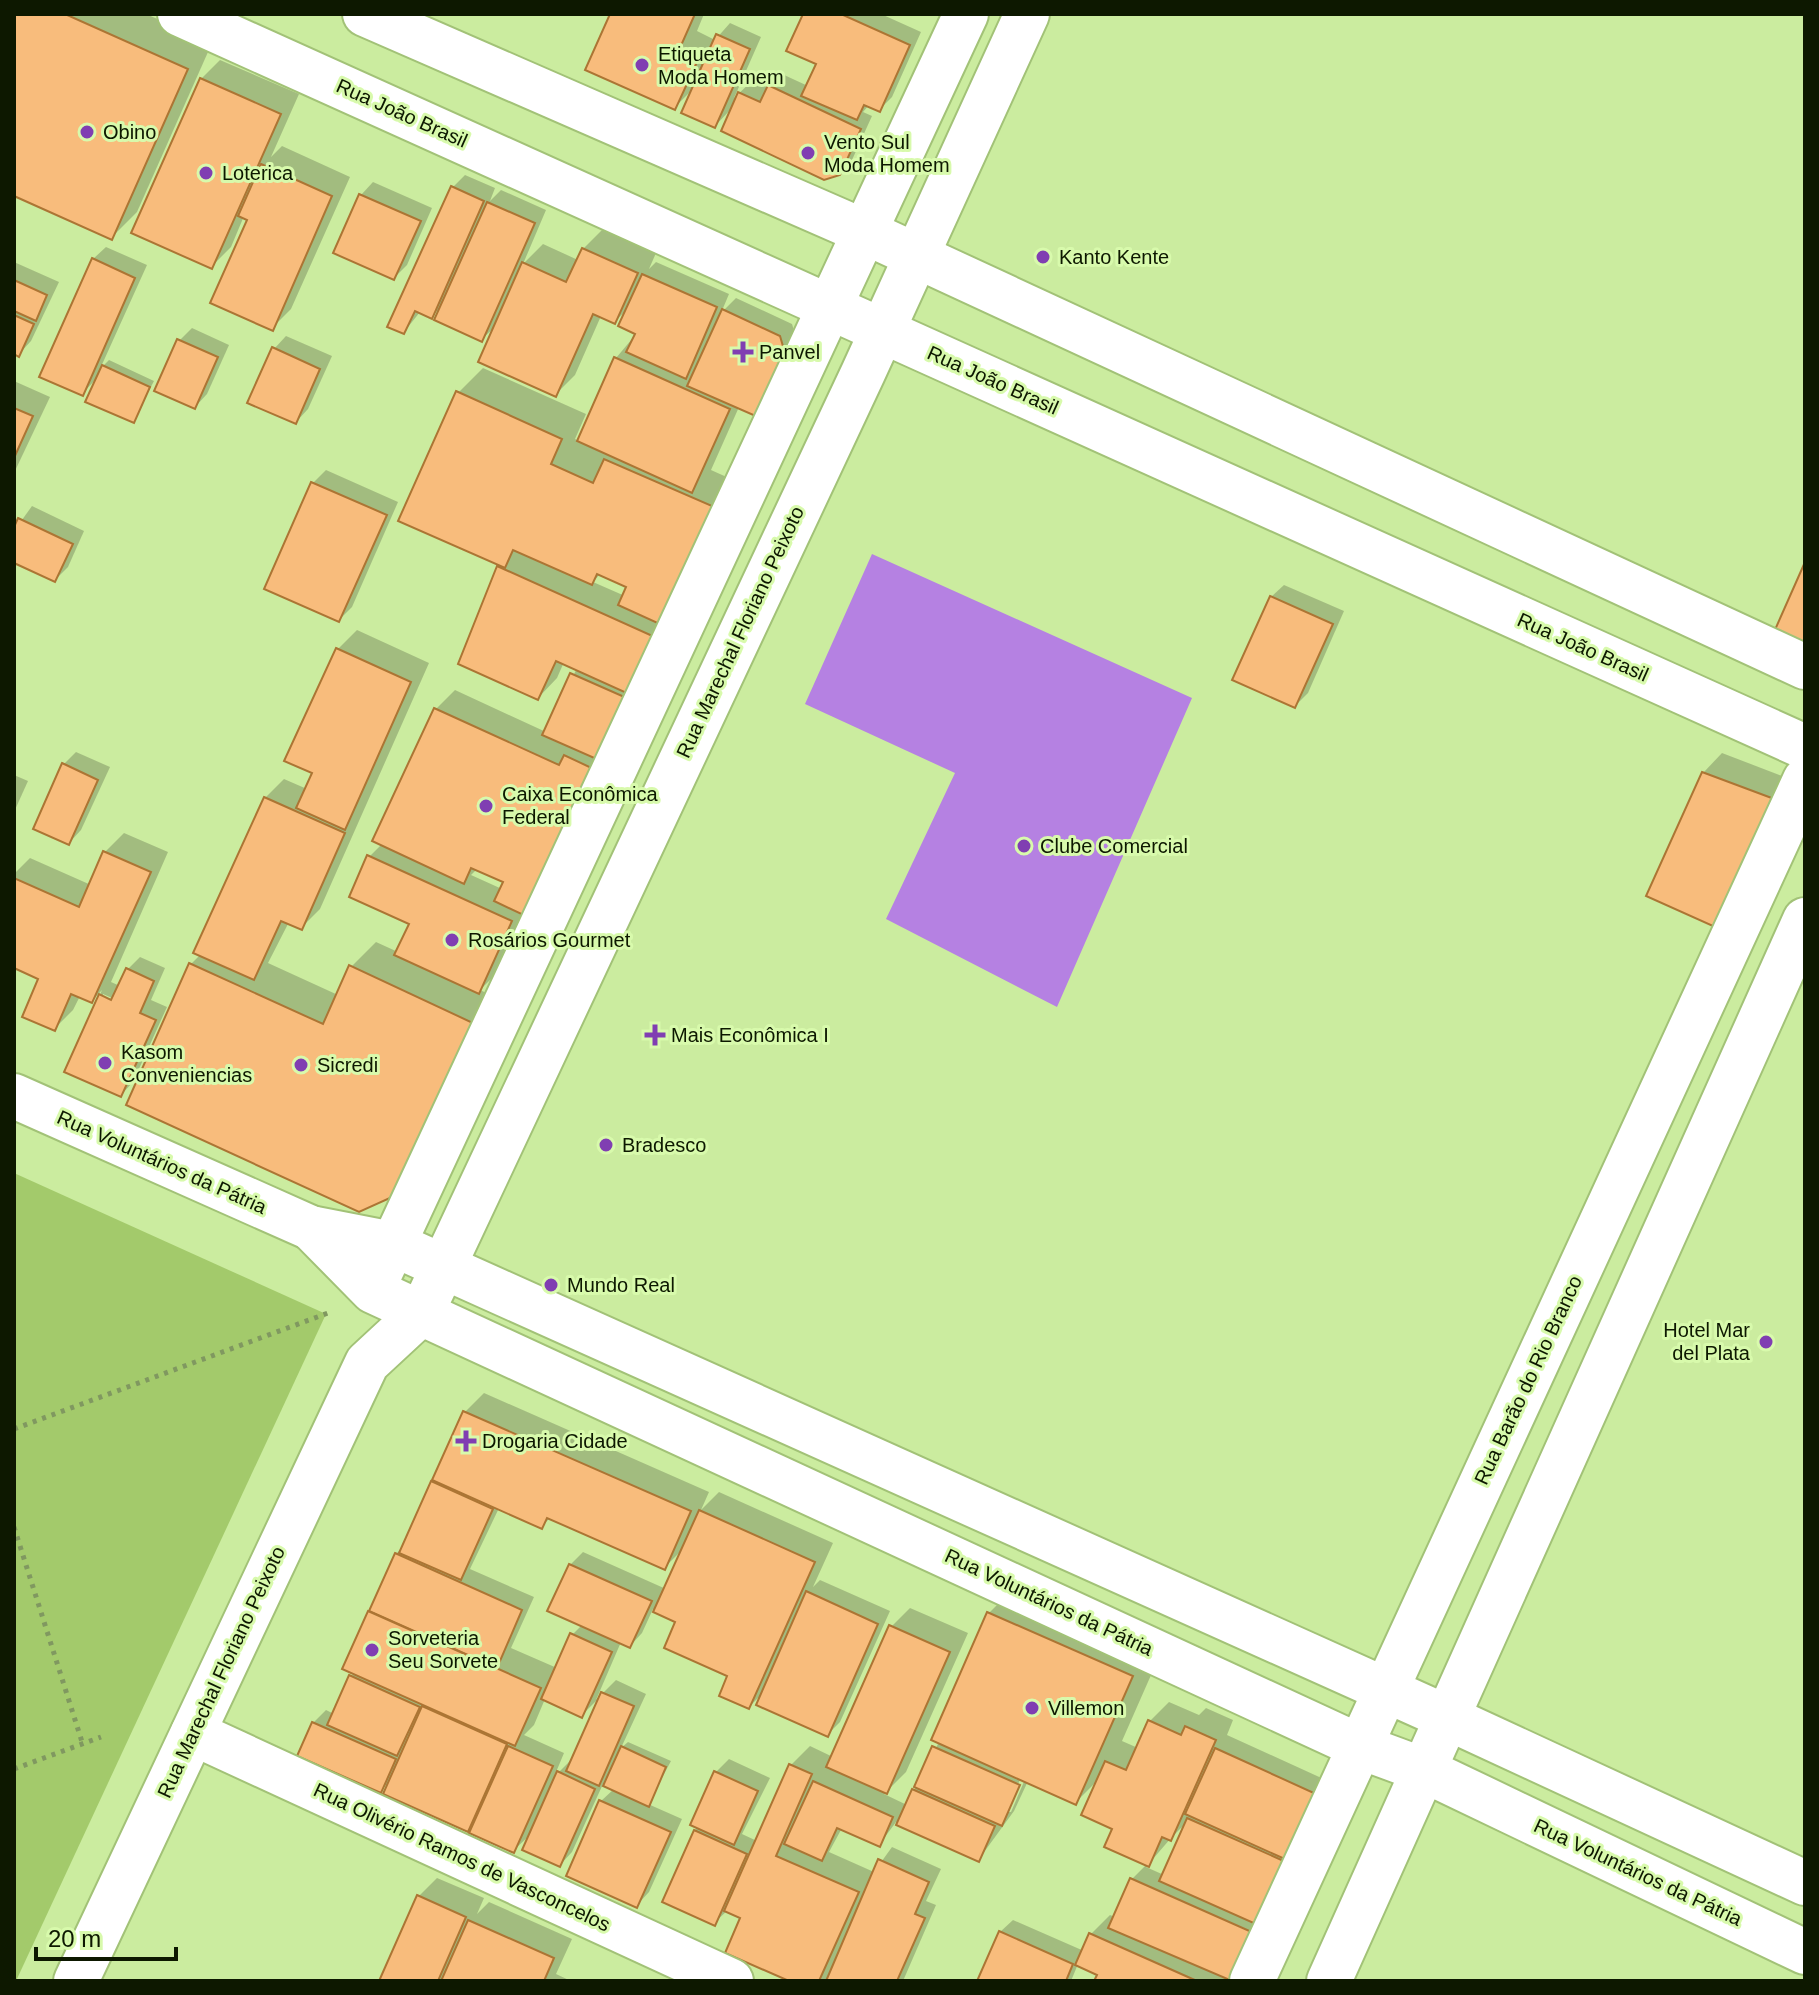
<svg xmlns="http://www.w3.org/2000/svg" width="1819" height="1995" font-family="Helvetica,sans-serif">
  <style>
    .green { fill: #a3ca6b }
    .water { fill: #b581e2 }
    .shadow { fill: #0003; fill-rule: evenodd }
    .building { fill: #f8bc7c; stroke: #ac7534; stroke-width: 2 }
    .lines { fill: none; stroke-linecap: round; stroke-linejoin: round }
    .minor-casing { stroke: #a2c277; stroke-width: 48 }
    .path { stroke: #809860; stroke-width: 5; stroke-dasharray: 4 6; stroke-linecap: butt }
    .minor { stroke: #fff; stroke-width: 44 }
    .poi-dot { fill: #803eb2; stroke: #d8faac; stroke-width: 3 }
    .labels { text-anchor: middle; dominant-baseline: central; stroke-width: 6; stroke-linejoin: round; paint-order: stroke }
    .poi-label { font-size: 20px; fill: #0d1800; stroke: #d8faac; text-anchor: start }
    .street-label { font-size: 20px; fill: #0d1800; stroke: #d8faac }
  </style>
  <rect width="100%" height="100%" fill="#cbec9f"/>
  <polygon class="green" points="14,1173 326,1314 16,1981 14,1981"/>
  <polygon class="water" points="872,554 1192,698 1057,1007 886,919 955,773 805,704"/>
  <g class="shadow">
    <polygon points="14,14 146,14 212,43 137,212 112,237 14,194"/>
    <polygon points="612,14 704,14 697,31 715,40 730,23 761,37 734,98 753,80 768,88 782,74 808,86 818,63 805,14 881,14 921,32 892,97 879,110 869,105 863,112 872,116 852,160 839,173 733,107 715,126 693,89 675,107"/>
    <polygon points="220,60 299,94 271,157 282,146 350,177 291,309 272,328 249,219 244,216 231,247 212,266 201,79"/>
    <path d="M 465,175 L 495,188 L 490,201 L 501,190 L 546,210 L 523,264 L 543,244 L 578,260 L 583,249 L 602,230 L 656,253 L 649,269 L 656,262 L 729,294 L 721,313 L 736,298 L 792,324 L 801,353 L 739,407 L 711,470 L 751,488 L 498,972 L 480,990 L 499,999 L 425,1166 L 191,964 L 201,954 L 265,798 L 284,779 L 307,789 L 314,772 L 338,649 L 357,630 L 429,663 L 320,909 L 301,928 L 289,922 L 268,963 L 338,995 L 351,967 L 376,942 L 398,952 L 411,923 L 369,857 L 382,844 L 436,709 L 455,690 L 546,732 L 577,668 L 564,662 L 557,678 L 538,698 L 499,568 L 501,565 L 458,393 L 483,368 L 586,414 L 575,439 L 579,441 L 616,358 L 637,333 L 628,308 L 615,322 L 601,316 L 575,375 L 556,394 L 496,326 L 482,339 L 442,306 L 431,317 L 420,312 L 404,332 L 452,188 ZM 601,573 L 629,586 L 625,596 L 593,582 ZM 477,869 L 505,881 L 502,889 L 471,875 Z"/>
    <polygon points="373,182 432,208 407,265 394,278 361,195"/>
    <polygon points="106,247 147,265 100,369 109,360 154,381 133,421 97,378 82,394 93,259"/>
    <polygon points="14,262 59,282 31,341 19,354 14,352"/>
    <polygon points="192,328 229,345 207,394 195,407 179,341"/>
    <polygon points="286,336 332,356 308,409 296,422 274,349"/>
    <polygon points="14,381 50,397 14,473"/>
    <polygon points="326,470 398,502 352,607 339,620 266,588 313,483"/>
    <polygon points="32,506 84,531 68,567 55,580 14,560 14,531"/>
    <polygon points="1284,585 1344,611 1308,693 1295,706 1271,597"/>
    <polygon points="76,752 110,767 81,830 69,843 64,764"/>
    <polygon points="1722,753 1803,784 1743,909 1703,773"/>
    <polygon points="14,775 28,781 14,812"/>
    <path d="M 124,833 L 168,852 L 111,982 L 120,986 L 127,970 L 140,957 L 165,968 L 151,1000 L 167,1007 L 133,1082 L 121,1095 L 67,1071 L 102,990 L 92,1001 L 80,996 L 73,1010 L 54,1029 L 41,978 L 14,966 L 14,874 L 30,858 L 91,885 L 105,852 ZM 103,994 L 121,1002 L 103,998 Z"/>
    <path d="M 484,1393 L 709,1492 L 701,1510 L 719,1492 L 833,1543 L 813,1587 L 820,1580 L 890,1611 L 840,1722 L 827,1735 L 763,1693 L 749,1707 L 730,1675 L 678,1621 L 653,1609 L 642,1633 L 630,1646 L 621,1642 L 596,1700 L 616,1680 L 646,1694 L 621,1748 L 628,1742 L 671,1761 L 648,1804 L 682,1819 L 649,1892 L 637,1905 L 601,1801 L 614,1789 L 603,1784 L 572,1852 L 560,1865 L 531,1834 L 514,1850 L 386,1793 L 391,1780 L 380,1791 L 313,1723 L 326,1710 L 334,1714 L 354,1672 L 345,1668 L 396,1554 L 404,1546 L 465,1412 ZM 499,1508 L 542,1526 L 551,1517 L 665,1567 L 683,1549 L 666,1589 L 583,1552 L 570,1565 L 582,1625 L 572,1635 L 557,1668 L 511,1648 L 534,1597 L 470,1569 ZM 602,1695 L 571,1760 L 554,1777 L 564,1753 L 524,1735 L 534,1725 L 545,1699 L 582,1715 Z"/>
    <path d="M 1023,1579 L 1166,1641 L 1122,1741 L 1138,1748 L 1150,1721 L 1169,1702 L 1199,1715 L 1206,1708 L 1233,1720 L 1227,1735 L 1328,1781 L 1241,1981 L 1096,1981 L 1099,1974 L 1078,1964 L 1071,1981 L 979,1981 L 1000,1932 L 1013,1920 L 1084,1951 L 1091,1934 L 1110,1915 L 1115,1917 L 1132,1879 L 1147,1864 L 1115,1828 L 1097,1781 L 1076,1802 L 1028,1781 L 1014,1811 L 979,1859 L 896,1822 L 879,1845 L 842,1828 L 829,1852 L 874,1872 L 892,1847 L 941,1869 L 926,1901 L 936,1905 L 903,1981 L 794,1981 L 742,1916 L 728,1910 L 714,1923 L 695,1831 L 716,1772 L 729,1759 L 770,1778 L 742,1834 L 757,1841 L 791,1765 L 810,1746 L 833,1757 L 891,1627 L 910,1608 L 968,1633 L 906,1772 L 884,1794 L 907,1805 L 939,1742 L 988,1614 ZM 1022,1775 L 1026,1777 L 1011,1812 L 1006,1812 ZM 1187,1822 L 1164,1875 L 1146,1867 L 1171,1838 Z"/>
    <polygon points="437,1878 484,1898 477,1914 489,1902 572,1939 556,1974 571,1981 381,1981 418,1897"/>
  </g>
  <g class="building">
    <polygon points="14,14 65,14 188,69 112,240 14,196"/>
    <polygon points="610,14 695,14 679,50 698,60 675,110 585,70"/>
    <polygon points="803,14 841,14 910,45 880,112 864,105 857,120 801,96 816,64 786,51"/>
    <polygon points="716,34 750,49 715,128 681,113"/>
    <polygon points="200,78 281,114 212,269 131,233"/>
    <polygon points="768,85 861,129 840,175 824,180 721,131 738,92 760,102"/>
    <polygon points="261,164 332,196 273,331 210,303 247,220 238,216"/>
    <polygon points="451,186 484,201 432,319 415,311 404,334 387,327"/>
    <polygon points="359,194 421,221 394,280 333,253"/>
    <polygon points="487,202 535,223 482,342 434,320"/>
    <polygon points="582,248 638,273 615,324 593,314 556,397 478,362 522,262 566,282"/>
    <polygon points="92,258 135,278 83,396 39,377"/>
    <polygon points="642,274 717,307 686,379 626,352 635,334 618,326"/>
    <polygon points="14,280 47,295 36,321 14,311"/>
    <polygon points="722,309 780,336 789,367 765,420 687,386"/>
    <polygon points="14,315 34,324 19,357 14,354"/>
    <polygon points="177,339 218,357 195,409 154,391"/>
    <polygon points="272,347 320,369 296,424 247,403"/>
    <polygon points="614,357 730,409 692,493 577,441"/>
    <polygon points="102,365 150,387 134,423 85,402"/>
    <polygon points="456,391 562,439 551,464 593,483 604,459 728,513 675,631 618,605 626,587 597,574 592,585 513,550 505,568 398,521"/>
    <polygon points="14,408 33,416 14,458"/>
    <polygon points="311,482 387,515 339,622 264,589"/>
    <polygon points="18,518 73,544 55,582 14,563 14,527"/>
    <polygon points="1805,562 1805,648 1774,632"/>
    <polygon points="497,566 657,638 631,695 556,661 538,700 458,664"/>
    <polygon points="1270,596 1333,624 1295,708 1232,680"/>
    <polygon points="336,648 411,682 345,830 296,808 312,773 284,761"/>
    <polygon points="570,673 629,699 601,761 542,735"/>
    <polygon points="434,708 559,765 564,755 600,772 532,919 494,901 503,882 471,868 464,884 372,841"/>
    <polygon points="62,763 98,780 69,845 33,829"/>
    <polygon points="1702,772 1785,803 1724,931 1646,896"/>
    <polygon points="264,797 345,833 302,930 281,921 254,980 193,953"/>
    <polygon points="103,851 151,872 92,1003 71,994 55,1031 22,1017 38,979 14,968 14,878 79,907"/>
    <polygon points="367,855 512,921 479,994 394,955 409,924 349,897"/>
    <polygon points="189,963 323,1024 349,965 475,1024 401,1193 359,1212 126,1105"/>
    <polygon points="126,968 154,981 140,1013 156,1020 121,1097 64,1072 99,994 111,1000"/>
    <polygon points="463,1411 691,1511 665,1570 547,1518 542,1529 432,1480"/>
    <polygon points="431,1481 493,1509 461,1580 399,1553"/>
    <polygon points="699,1510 815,1562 749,1709 719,1696 727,1676 664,1648 675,1622 653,1612"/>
    <polygon points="395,1553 522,1610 497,1668 369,1611"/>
    <polygon points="569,1564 652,1601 630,1648 547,1611"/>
    <polygon points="806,1591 878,1624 828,1737 756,1705"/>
    <polygon points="368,1611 541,1688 515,1746 342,1669"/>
    <polygon points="987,1612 1133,1676 1076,1805 931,1740"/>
    <polygon points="889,1625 950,1652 887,1794 826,1767"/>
    <polygon points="570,1633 612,1652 582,1718 541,1699"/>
    <polygon points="349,1675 420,1707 397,1756 327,1725"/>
    <polygon points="601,1692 634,1706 599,1786 566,1771"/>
    <polygon points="422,1706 507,1744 468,1832 383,1794"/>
    <polygon points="1148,1720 1181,1735 1185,1726 1216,1740 1171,1841 1162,1837 1149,1867 1104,1847 1112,1829 1081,1815 1105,1761 1126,1770"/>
    <polygon points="312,1722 396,1759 381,1793 297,1756"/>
    <polygon points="508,1746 553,1766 514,1853 469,1833"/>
    <polygon points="621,1746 666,1767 649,1807 603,1786"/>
    <polygon points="932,1746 1020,1785 1002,1826 914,1787"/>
    <polygon points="1215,1748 1316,1794 1287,1860 1185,1814"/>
    <polygon points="789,1764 812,1774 776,1856 859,1892 819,1981 789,1981 725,1953 740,1918 724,1911"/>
    <polygon points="557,1771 595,1789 560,1867 522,1850"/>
    <polygon points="714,1771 758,1791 734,1845 690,1825"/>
    <polygon points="813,1781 893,1817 880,1847 837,1828 822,1861 784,1844"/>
    <polygon points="912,1789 995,1826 979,1862 896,1825"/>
    <polygon points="599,1800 671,1832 637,1908 566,1876"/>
    <polygon points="1187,1818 1286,1862 1258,1925 1159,1881"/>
    <polygon points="694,1830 747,1854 715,1926 662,1902"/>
    <polygon points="878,1859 929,1882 915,1914 925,1918 897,1981 826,1981"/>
    <polygon points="1130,1878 1254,1933 1232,1981 1108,1928"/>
    <polygon points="417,1895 466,1917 438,1981 379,1981"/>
    <polygon points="468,1920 554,1958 544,1981 441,1981"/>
    <polygon points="999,1931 1073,1964 1066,1981 977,1981"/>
    <polygon points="1089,1933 1197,1981 1094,1981 1097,1975 1075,1965"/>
  </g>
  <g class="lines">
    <defs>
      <g id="minor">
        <polyline points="180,14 1805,747"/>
        <polyline points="365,14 865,232 1805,667"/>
        <polyline points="14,1096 311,1228 393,1244 1446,1717 1805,1883"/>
        <polyline points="311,1228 373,1291 1361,1747 1426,1771 1805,1952"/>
        <polyline points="381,1271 966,14"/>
        <polyline points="193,1733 731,1981"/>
        <polyline points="76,1981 367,1363 422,1312 863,373 1027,14"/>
        <polyline points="1252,1981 1805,780"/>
        <polyline points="1329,1981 1805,920"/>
      </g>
    </defs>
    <use href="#minor" class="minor-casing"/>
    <g class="path">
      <polyline points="14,1429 328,1313"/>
      <polyline points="14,1527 83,1745"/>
      <polyline points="14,1769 101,1737"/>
    </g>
    <use href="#minor" class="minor"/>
  </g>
  <g class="poi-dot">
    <circle cx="642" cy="65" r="8"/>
    <circle cx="87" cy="132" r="8"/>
    <circle cx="808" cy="153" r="8"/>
    <circle cx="206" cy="173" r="8"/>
    <circle cx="1043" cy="257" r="8"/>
    <path d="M739 340h8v8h8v8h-8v8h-8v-8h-8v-8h8z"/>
    <circle cx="486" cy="806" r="8"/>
    <circle cx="1024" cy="846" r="8"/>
    <circle cx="452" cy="940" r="8"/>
    <path d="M651 1023h8v8h8v8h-8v8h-8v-8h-8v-8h8z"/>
    <circle cx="105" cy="1063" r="8"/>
    <circle cx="301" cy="1065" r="8"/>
    <circle cx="606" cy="1145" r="8"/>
    <circle cx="551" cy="1285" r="8"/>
    <circle cx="1766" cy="1342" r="8"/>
    <path d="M462 1429h8v8h8v8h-8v8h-8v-8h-8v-8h8z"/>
    <circle cx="372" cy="1650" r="8"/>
    <circle cx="1032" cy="1708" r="8"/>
  </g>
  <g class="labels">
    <g class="poi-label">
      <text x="658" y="54">Etiqueta<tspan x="658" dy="23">Moda Homem</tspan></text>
      <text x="103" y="132">Obino</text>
      <text x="824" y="142">Vento Sul<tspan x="824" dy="23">Moda Homem</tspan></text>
      <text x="222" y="173">Loterica</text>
      <text x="1059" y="257">Kanto Kente</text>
      <text x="759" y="352">Panvel</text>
      <text x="502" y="794">Caixa Econômica<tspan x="502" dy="23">Federal</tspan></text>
      <text x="1040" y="846">Clube Comercial</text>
      <text x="468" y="940">Rosários Gourmet</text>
      <text x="671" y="1035">Mais Econômica I</text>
      <text x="121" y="1052">Kasom<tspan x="121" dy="23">Conveniencias</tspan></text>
      <text x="317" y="1065">Sicredi</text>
      <text x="622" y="1145">Bradesco</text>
      <text x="567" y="1285">Mundo Real</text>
      <text x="1750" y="1330" text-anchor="end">Hotel Mar<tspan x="1750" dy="23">del Plata</tspan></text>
      <text x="482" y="1441">Drogaria Cidade</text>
      <text x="388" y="1638">Sorveteria<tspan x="388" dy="23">Seu Sorvete</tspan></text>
      <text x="1048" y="1708">Villemon</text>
    </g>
    <g class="street-label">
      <text transform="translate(402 113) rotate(24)">Rua João Brasil</text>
      <text transform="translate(993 380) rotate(24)">Rua João Brasil</text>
      <text transform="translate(740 632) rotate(-65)">Rua Marechal Floriano Peixoto</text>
      <text transform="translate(1583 647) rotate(24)">Rua João Brasil</text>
      <text transform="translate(162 1162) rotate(24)">Rua Voluntários da Pátria</text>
      <text transform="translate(1528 1380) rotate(-65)">Rua Barão do Rio Branco</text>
      <text transform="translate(1049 1602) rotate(25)">Rua Voluntários da Pátria</text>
      <text transform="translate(221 1672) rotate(-65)">Rua Marechal Floriano Peixoto</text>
      <text transform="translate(462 1857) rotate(25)">Rua Olivério Ramos de Vasconcelos</text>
      <text transform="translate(1638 1872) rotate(25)">Rua Voluntários da Pátria</text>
    </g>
  </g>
  <rect width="1819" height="1995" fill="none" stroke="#0d1800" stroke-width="32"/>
  <path d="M36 1947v12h140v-12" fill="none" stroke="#0d1800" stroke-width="4"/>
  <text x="48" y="1947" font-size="24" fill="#0d1800" stroke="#d8faac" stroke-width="6" paint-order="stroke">20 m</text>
</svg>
